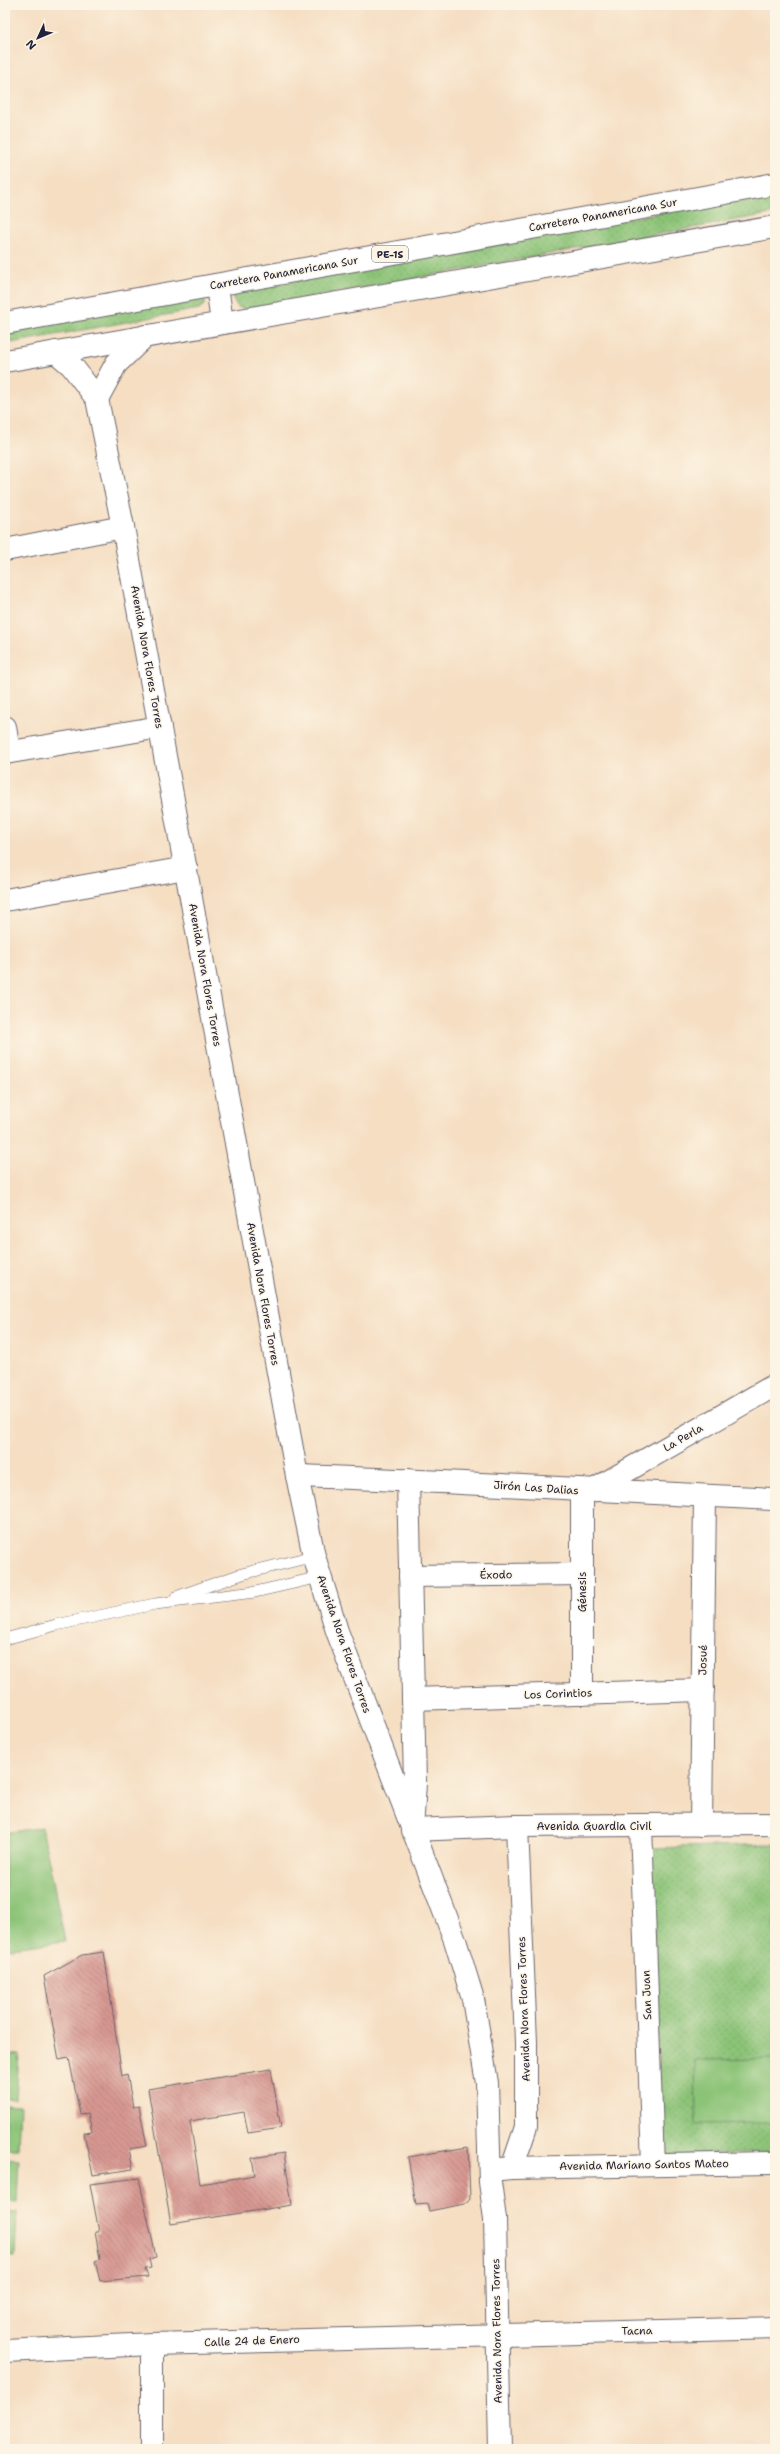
<svg xmlns="http://www.w3.org/2000/svg" width="780" height="2454" font-family="'Shantell Sans',sans-serif">
  <style>
    .green { fill: url(#green-dots); stroke: #567259 }
    .pitch { fill: #8bc377; stroke: #567259 }
    .building { fill: url(#building-back-hatch) }
    .lines { fill: none; stroke-linecap: round; stroke-linejoin: round }
    .service-casing { stroke: #6c646a; stroke-width: 12 }
    .minor-casing { stroke: #6c646a; stroke-width: 24 }
    .tertiary-casing { stroke: #6c646a; stroke-width: 24 }
    .trunk-casing { stroke: #6c646a; stroke-width: 24 }
    .service { stroke: #fff; stroke-width: 11 }
    .minor { stroke: #fff; stroke-width: 22 }
    .tertiary { stroke: #fff; stroke-width: 22 }
    .trunk { stroke: #fff; stroke-width: 22 }
    .labels { text-anchor: middle; dominant-baseline: central; stroke-width: 3; stroke-linejoin: round; paint-order: stroke }
    .shield { fill: #fcf5e5; stroke: #63616e; stroke-width: 1 }
    .shield-label { font-size: 10px; font-weight: bold; fill: #22223b }
    .street-label { font-size: 11px; fill: #22223b; stroke: #fcf5e5 }
  </style>
  <defs>
    <pattern id="green-dots" width="8" height="8" patternUnits="userSpaceOnUse"><rect width="8" height="8" fill="#8bc377"/><path d="M2 2h.1M6 6h.1" fill="none" stroke="#78a768" stroke-width="1.8" stroke-linecap="round"/></pattern>
    <pattern id="building-back-hatch" width="6" height="6" patternUnits="userSpaceOnUse"><rect width="6" height="6" fill="#d79791"/><path d="M-1 5l2 2M0 0l6 6M5-1l2 2" fill="none" stroke="#ae7b78"/></pattern>
  </defs>
  <rect width="100%" height="100%" fill="#fcf5e5"/>
  <filter id="ink" filterUnits="userSpaceOnUse"><feTurbulence type="fractalNoise" baseFrequency=".025" numOctaves="2"/><feDisplacementMap in="SourceGraphic" scale="8" xChannelSelector="R" yChannelSelector="G"/><feConvolveMatrix kernelMatrix="1 2 1 2 8 2 1 2 1" color-interpolation-filters="sRGB"/></filter>
  <filter id="wash" filterUnits="userSpaceOnUse"><feTurbulence type="fractalNoise" baseFrequency=".012" numOctaves="4" result="noise"/><feDisplacementMap in="SourceGraphic" scale="16" xChannelSelector="R" yChannelSelector="G"/><feGaussianBlur stdDeviation="0.9" result="paint"/><feColorMatrix in="noise" values="0 0 0 0 0 0 0 0 0 0 0 0 0 0 0 0 0 1.4 0 .05"/><feComposite in="paint" operator="in"/></filter>
  <g filter="url(#wash)">
    <rect width="100%" height="100%" fill="#f5dec2"/>
    <g class="green">
      <polygon points="775,191 775,213 246,309 238,307 233,300 234,293"/>
      <polygon points="205,291 205,304 199,309 5,344 5,324"/>
      <polygon points="775,1844 775,2152 661,2155 651,1848"/>
    </g>
    <g class="pitch">
      <polygon points="42,1827 65,1941 5,1949 5,1833"/>
      <polygon points="5,2054 19,2055 16,2099 5,2098"/>
      <polygon points="775,2059 775,2123 696,2124 695,2060"/>
      <polygon points="5,2105 20,2106 18,2149 5,2149"/>
      <polygon points="5,2159 19,2160 17,2203 5,2202"/>
      <polygon points="5,2212 17,2213 15,2256 5,2255"/>
    </g>
    <g id="blocks">
      <g class="building">
        <polygon points="104,1952 122,2076 127,2074 133,2107 139,2106 147,2146 129,2149 133,2169 93,2175 84,2133 92,2132 88,2113 80,2114 69,2058 59,2060 44,1976 82,1955"/>
        <polygon points="271,2069 281,2128 248,2133 244,2112 190,2121 200,2184 255,2175 252,2158 284,2153 292,2205 171,2224 148,2089"/>
        <polygon points="468,2147 470,2198 465,2204 429,2211 427,2204 416,2205 408,2157"/>
        <polygon points="139,2178 156,2257 149,2259 151,2268 145,2269 148,2277 100,2281 95,2261 100,2259 95,2232 99,2232 90,2184"/>
      </g>
    </g>
  </g>
  <g filter="url(#ink)">
    <use href="#blocks" fill-opacity="0" stroke="#6c646a" stroke-width="1"/>
    <g class="lines">
      <defs>
        <g id="service">
          <polyline points="176,1597 242,1574 314,1556"/>
          <polyline points="5,1639 56,1625 155,1604 255,1592 320,1577"/>
        </g>
        <g id="minor">
          <polyline points="5,550 123,527"/>
          <polyline points="5,727 9,752"/>
          <polyline points="5,753 160,727"/>
          <polyline points="5,900 186,868"/>
          <path d="M 297,1476 C 456,1481 616,1492 775,1499"/>
          <polyline points="408,1480 415,1783 412,1830"/>
          <polyline points="582,1491 582,1694"/>
          <polyline points="592,1491 775,1385"/>
          <polyline points="410,1576 582,1574"/>
          <polyline points="413,1699 703,1690"/>
          <polyline points="701,1825 705,1496"/>
          <polyline points="641,1826 653,2165"/>
          <polyline points="512,2168 775,2163"/>
          <polyline points="490,2170 512,2168 526,2127 526,2042 517,1826"/>
          <polyline points="152,2344 152,2449"/>
          <polyline points="5,2351 152,2344 775,2328"/>
        </g>
        <g id="tertiary">
          <polyline points="56,352 72,366 97,399 123,527 297,1476 314,1556 337,1631 455,1940 473,1999 487,2083 490,2182 495,2219 500,2449"/>
          <polyline points="97,399 116,364 145,336"/>
          <polyline points="412,1830 517,1826 775,1824"/>
        </g>
        <g id="trunk">
          <polyline points="217,285 222,323"/>
          <polyline points="5,323 775,184"/>
          <polyline points="5,361 775,227"/>
        </g>
      </defs>
      <use href="#service" class="service-casing"/>
      <use href="#minor" class="minor-casing"/>
      <use href="#tertiary" class="tertiary-casing"/>
      <use href="#trunk" class="trunk-casing"/>
      <use href="#service" class="service"/>
      <use href="#minor" class="minor"/>
      <use href="#tertiary" class="tertiary"/>
      <use href="#trunk" class="trunk"/>
    </g>
  </g>
  <g class="labels">
    <rect class="shield" x="372" y="246" width="36" height="16" rx="3"/>
    <g class="shield-label">
      <text x="390" y="254">PE-1S</text>
    </g>
    <g class="street-label">
      <text transform="translate(603 215) rotate(-10)">Carretera Panamericana Sur</text>
      <text transform="translate(284 273) rotate(-10)">Carretera Panamericana Sur</text>
      <text transform="translate(147 657) rotate(80)">Avenida Nora Flores Torres</text>
      <text transform="translate(205 975) rotate(80)">Avenida Nora Flores Torres</text>
      <text transform="translate(263 1294) rotate(80)">Avenida Nora Flores Torres</text>
      <text transform="translate(683 1438) rotate(-30)">La Perla</text>
      <text transform="translate(536 1488) rotate(4)">Jirón Las Dalias</text>
      <text transform="translate(496 1575) rotate(-1)">Éxodo</text>
      <text transform="translate(582 1592) rotate(-90)">Génesis</text>
      <text transform="translate(344 1644) rotate(71)">Avenida Nora Flores Torres</text>
      <text transform="translate(703 1660) rotate(-89)">Josué</text>
      <text transform="translate(558 1694) rotate(-2)">Los Corintios</text>
      <text x="594" y="1826">Avenida Guardia Civil</text>
      <text transform="translate(647 1995) rotate(-92)">San Juan</text>
      <text transform="translate(524 2009) rotate(-92)">Avenida Nora Flores Torres</text>
      <text transform="translate(644 2165) rotate(-1)">Avenida Mariano Santos Mateo</text>
      <text transform="translate(497 2331) rotate(-91)">Avenida Nora Flores Torres</text>
      <text transform="translate(637 2331) rotate(-1)">Tacna</text>
      <text transform="translate(252 2341) rotate(-2)">Calle 24 de Enero</text>
    </g>
  </g>
  <rect width="780" height="2454" fill="none" stroke="#fcf5e5" stroke-width="20"/>
  <g transform="translate(38 38) rotate(226)" stroke="#fcf5e5" stroke-width="3" paint-order="stroke">
  <path d="M0-3L7 15L0 10L-7 15Z" fill="#22223b"/>
  <text y="-6" font-size="11" font-weight="bold" text-anchor="middle" fill="#22223b">N</text>
  </g>
</svg>
